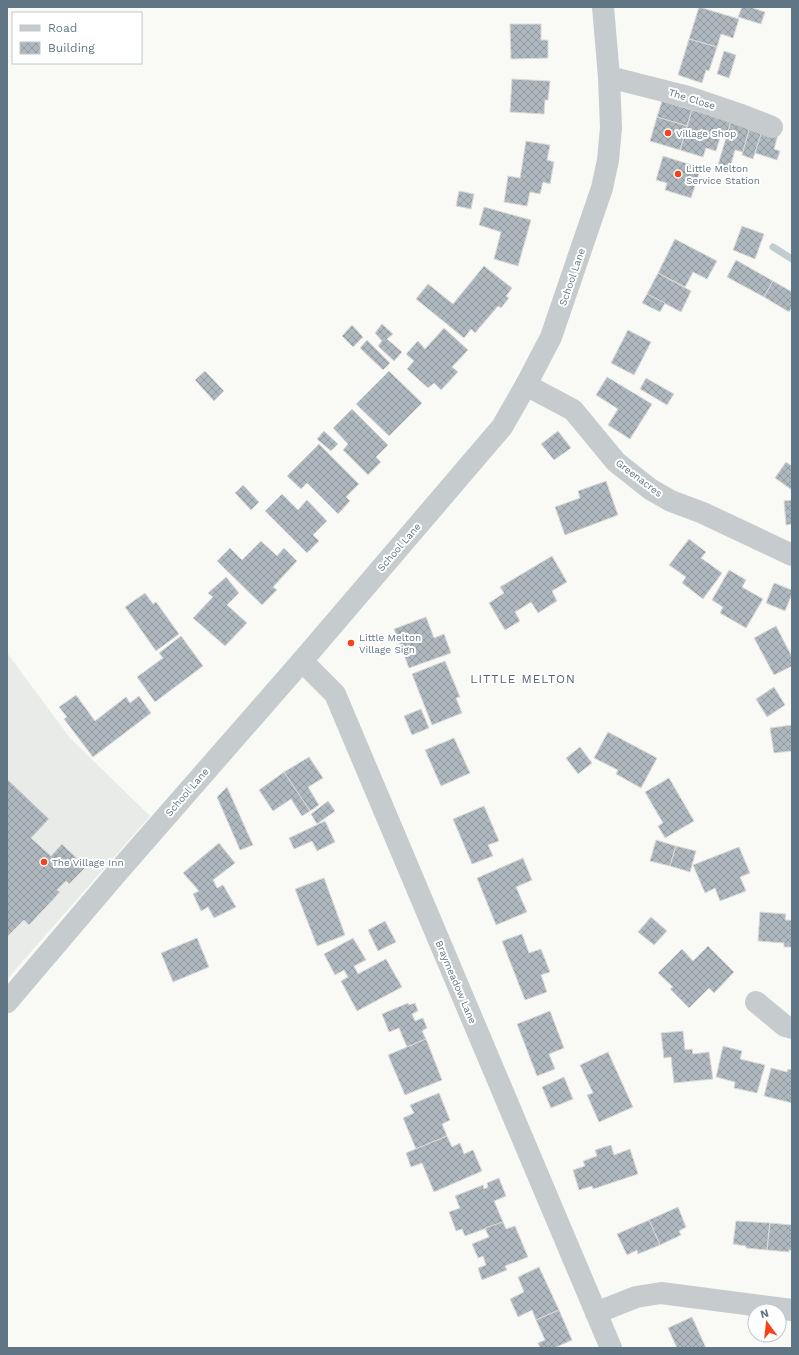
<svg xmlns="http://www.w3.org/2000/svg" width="799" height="1355" font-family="'Work Sans',sans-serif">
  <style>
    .built { fill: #e9ebe9 }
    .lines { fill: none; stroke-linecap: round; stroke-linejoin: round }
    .stream { stroke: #bfccd0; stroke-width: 7 }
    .building { fill: url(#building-cross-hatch); stroke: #dbdad8 }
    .minor { stroke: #c6cbce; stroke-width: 22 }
    .tertiary { stroke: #c6cbce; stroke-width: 22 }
    .poi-dot { fill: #f64219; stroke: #fff; stroke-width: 1.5 }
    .labels { text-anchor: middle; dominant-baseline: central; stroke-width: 4; stroke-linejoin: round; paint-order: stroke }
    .street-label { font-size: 10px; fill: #607684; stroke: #fff }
    .poi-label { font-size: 10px; fill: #607684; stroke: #fff; text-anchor: start }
    .quarter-label { font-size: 12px; letter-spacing: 1px; fill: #53646e; stroke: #fff }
  </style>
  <defs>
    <pattern id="building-cross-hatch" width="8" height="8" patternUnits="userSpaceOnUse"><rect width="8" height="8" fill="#aeb8be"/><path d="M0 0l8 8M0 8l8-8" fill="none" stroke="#919aa0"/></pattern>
  </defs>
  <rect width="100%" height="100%" fill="#f9f9f6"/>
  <polygon class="built" points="7,653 70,738 150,816 7,979"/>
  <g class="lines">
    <polyline class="stream" points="773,247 792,259"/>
  </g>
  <g class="building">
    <polygon points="699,7 739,19 733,38 721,34 717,47 689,39"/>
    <polygon points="742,7 750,7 765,12 761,24 738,17"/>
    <polygon points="510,24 541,24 541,40 548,40 548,58 511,59"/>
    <polygon points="689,39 717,47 709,71 706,70 702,83 678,75"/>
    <polygon points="724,51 736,55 729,78 717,74"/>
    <polygon points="512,79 550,81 548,100 545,100 544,114 510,112"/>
    <polygon points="662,101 692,110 687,126 657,117"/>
    <polygon points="692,110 731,121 726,139 720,138 716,151 706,148 703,157 680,150"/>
    <polygon points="657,117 687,126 680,150 650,141"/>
    <polygon points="731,121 750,127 743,152 735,150 730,168 718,165"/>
    <polygon points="750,127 762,131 753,159 742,155"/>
    <polygon points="762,131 778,135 774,149 780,151 777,160 755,153"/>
    <polygon points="526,141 550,145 547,160 554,162 550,184 543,182 540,194 530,192 527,206 504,202 508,176 520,178"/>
    <polygon points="663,156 701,168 691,198 665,190 667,183 656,180"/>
    <polygon points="459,191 474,194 471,209 456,206"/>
    <polygon points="484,207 531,220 518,266 494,259 501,232 479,225"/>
    <polygon points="742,226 764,234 755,259 733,250"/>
    <polygon points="675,239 717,261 707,279 693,272 685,287 658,273"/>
    <polygon points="736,260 773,281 764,297 727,277"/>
    <polygon points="484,266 512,288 506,296 509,298 501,308 498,306 475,333 471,329 464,338 416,299 428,284 453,304"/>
    <polygon points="658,273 691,291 681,312 647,294"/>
    <polygon points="773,281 792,292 792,307 789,312 764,297"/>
    <polygon points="647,294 665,303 660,312 642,303"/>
    <polygon points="382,324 393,334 387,339 402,352 394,361 378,346 382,341 375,333"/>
    <polygon points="352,325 363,337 353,347 342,336"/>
    <polygon points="444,328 468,350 452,367 458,372 441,390 434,383 428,388 407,369 414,361 406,354 418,341 425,349"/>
    <polygon points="628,330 651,342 634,375 611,363"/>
    <polygon points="367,340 390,363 383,370 360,348"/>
    <polygon points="205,371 224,391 214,401 195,380"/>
    <polygon points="389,371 422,403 389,436 356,404"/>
    <polygon points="607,377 652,404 630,439 608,425 618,409 596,395"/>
    <polygon points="646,378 674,394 667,405 640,389"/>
    <polygon points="352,409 388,445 376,457 381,462 368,475 343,450 348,444 333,428"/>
    <polygon points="324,431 338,444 331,451 317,439"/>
    <polygon points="558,431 571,448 554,460 541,444"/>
    <polygon points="319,444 359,484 346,497 350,501 338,514 307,483 301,489 287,476"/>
    <polygon points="786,462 792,466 792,490 775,478"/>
    <polygon points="606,481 618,515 565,535 555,507 580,498 578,491"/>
    <polygon points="243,485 259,502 251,510 235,493"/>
    <polygon points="282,494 298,510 307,500 327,521 313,535 319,541 307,553 265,511"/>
    <polygon points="792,500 792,524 786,525 784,501"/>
    <polygon points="689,539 706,552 701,558 722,573 703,599 682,583 686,577 669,565"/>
    <polygon points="261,541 277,556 284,548 297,561 273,587 277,590 262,605 217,561 230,548 242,560"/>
    <polygon points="552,556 567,582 552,591 557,601 538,613 531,602 515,612 520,621 505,630 489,603 504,593 500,587"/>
    <polygon points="729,570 746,580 742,587 763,599 746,628 720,613 723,607 712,600"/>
    <polygon points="226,577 239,593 227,605 247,623 225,646 193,618 213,597 208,593"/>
    <polygon points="774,583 792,590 792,594 785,611 766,603"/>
    <polygon points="145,593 153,604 156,602 179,634 156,651 125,607"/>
    <polygon points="426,617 434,638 444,634 451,653 409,668 394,629"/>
    <polygon points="776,626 792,657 792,666 774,675 754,638"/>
    <polygon points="181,636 203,666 155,702 137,677 163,658 159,653"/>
    <polygon points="445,661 460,697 456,698 462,713 432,725 412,674"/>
    <polygon points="774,687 785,705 767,717 756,699"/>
    <polygon points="76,695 95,721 126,697 130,703 139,696 151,713 93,757 64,719 67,717 59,707"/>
    <polygon points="421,709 429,728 412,735 404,716"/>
    <polygon points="792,725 792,751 774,753 770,728"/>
    <polygon points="608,732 657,758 641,788 616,774 618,770 594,758"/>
    <polygon points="454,738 470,773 441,786 425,750"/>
    <polygon points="580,747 592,763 578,774 566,758"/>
    <polygon points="309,757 323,778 308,787 319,805 310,811 284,772"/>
    <polygon points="284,772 310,811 302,816 291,799 273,811 259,790"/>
    <polygon points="669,778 694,821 665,838 658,826 663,823 645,792"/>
    <polygon points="7,779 49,819 31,838 51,856 62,844 86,867 69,884 66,881 57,890 60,892 29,925 24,920 7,937"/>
    <polygon points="227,787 253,845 240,850 217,797"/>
    <polygon points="328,801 335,811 317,824 311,814"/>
    <polygon points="484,806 499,841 488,845 493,856 472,864 453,819"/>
    <polygon points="325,821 335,842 317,851 312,841 294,849 289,838"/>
    <polygon points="656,840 676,846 670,866 650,861"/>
    <polygon points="219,843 235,863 213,880 217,888 223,885 236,907 214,918 208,907 201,911 193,894 199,891 183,873"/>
    <polygon points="676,846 696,851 690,872 670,866"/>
    <polygon points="739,847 750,873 740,877 746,891 720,901 715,888 705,893 693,865"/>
    <polygon points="523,858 532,880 516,887 527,912 496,925 477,878"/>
    <polygon points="324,878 345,935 317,946 295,889"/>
    <polygon points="760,912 786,914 785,920 792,920 792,947 784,947 784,943 758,941"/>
    <polygon points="651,917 667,931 654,945 638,932"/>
    <polygon points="385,921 396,942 378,951 368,930"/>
    <polygon points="522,934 529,953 541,949 550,972 541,975 547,992 525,1000 502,941"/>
    <polygon points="197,938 209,967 173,982 161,953"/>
    <polygon points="353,938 366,960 354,966 358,974 386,959 402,987 357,1011 341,981 348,977 344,970 335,975 324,954"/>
    <polygon points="708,946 734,972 714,993 709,988 689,1008 670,989 673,987 658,973 682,949 693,961"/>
    <polygon points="408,1003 409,1005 415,1003 418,1011 412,1014 415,1021 423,1018 427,1028 422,1031 426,1039 407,1047 399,1028 389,1032 382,1014"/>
    <polygon points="550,1011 564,1048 549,1054 555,1069 537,1076 517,1024"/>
    <polygon points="683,1031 685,1050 692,1049 693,1054 709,1052 713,1079 674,1083 671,1057 664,1058 661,1033"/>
    <polygon points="426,1039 442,1080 405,1095 388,1055"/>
    <polygon points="723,1046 742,1051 740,1059 765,1065 757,1093 734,1088 735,1082 716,1077"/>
    <polygon points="608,1052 633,1107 599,1122 587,1095 593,1093 580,1065"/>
    <polygon points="771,1068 787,1072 788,1069 792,1070 792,1103 764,1096"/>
    <polygon points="564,1077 573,1099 551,1108 542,1087"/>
    <polygon points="439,1093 450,1120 442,1124 447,1136 416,1149 403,1118 414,1113 410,1105"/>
    <polygon points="447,1136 452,1147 460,1143 464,1154 473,1150 482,1171 434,1192 422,1163 411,1167 406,1153"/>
    <polygon points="611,1145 614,1155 630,1149 638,1174 593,1189 592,1186 579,1190 573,1170 585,1166 583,1161 597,1156 595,1150"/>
    <polygon points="499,1178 506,1196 494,1201 503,1222 465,1236 462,1229 456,1231 449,1212 460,1208 455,1196 483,1185 484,1189 488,1187 487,1183"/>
    <polygon points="678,1207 686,1227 679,1231 681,1235 660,1245 649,1220"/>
    <polygon points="649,1220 660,1245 638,1254 637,1250 627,1255 617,1234"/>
    <polygon points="736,1221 770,1223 767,1250 746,1248 746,1246 733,1244"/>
    <polygon points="503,1222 506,1229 515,1226 528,1257 505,1266 507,1270 482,1280 478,1268 486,1265 483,1256 478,1258 472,1244 489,1237 485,1228"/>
    <polygon points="770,1223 792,1225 792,1250 789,1250 789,1252 767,1250"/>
    <polygon points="539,1267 559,1310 536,1320 532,1310 518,1317 510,1299 524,1292 518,1277"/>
    <polygon points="559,1310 572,1340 554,1348 540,1348 538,1343 545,1340 536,1320"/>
    <polygon points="692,1317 706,1348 677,1348 668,1328"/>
  </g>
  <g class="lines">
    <g class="minor">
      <polyline points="609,77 688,97 741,115 772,127"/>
      <polyline points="526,385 573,410 616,462 650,489 671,501 703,513 792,555"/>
      <polyline points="302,661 335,694 611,1348"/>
      <polyline points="756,1002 785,1026 792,1028"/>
      <polyline points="596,1313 636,1297 661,1293 792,1310"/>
    </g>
    <polyline class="tertiary" points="7,1002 115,875 302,661 502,427 526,385 551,337 602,188 608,160 611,128 609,77 603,7"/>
  </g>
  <g class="poi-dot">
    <circle cx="668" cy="133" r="4"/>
    <circle cx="678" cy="174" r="4"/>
    <circle cx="351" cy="643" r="4"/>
    <circle cx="44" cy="862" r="4"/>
  </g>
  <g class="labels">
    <g class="street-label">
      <text transform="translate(692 99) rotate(17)">The Close</text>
      <text transform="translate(572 277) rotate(-71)">School Lane</text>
      <text transform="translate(639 478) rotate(37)">Greenacres</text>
      <text transform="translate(399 547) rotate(-49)">School Lane</text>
      <text transform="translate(187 792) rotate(-49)">School Lane</text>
      <text transform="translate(456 982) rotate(67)">Braymeadow Lane</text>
    </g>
    <g class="poi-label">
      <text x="676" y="133">Village Shop</text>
      <text x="686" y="168">Little Melton<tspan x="686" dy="12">Service Station</tspan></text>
      <text x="359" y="637">Little Melton<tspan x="359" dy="12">Village Sign</tspan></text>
      <text x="52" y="862">The Village Inn</text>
    </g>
    <g class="quarter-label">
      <text x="523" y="679">LITTLE MELTON</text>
    </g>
  </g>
  <rect width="799" height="1355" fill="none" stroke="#607684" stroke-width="16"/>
  <rect x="12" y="12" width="130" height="52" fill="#ffffff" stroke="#bfc8ce"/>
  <rect x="20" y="25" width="20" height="6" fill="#c6cbce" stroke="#bfc8ce"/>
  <text x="48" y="32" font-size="12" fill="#607684">Road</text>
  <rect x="20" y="42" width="20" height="12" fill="url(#building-cross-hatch)" stroke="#bfc8ce"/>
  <text x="48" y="52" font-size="12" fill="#607684">Building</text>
  <g transform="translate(767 1323) rotate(345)"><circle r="19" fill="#ffffff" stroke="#bfc8ce"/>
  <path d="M0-3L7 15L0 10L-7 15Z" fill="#f64219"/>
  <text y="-6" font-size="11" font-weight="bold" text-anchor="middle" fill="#607684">N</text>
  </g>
</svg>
